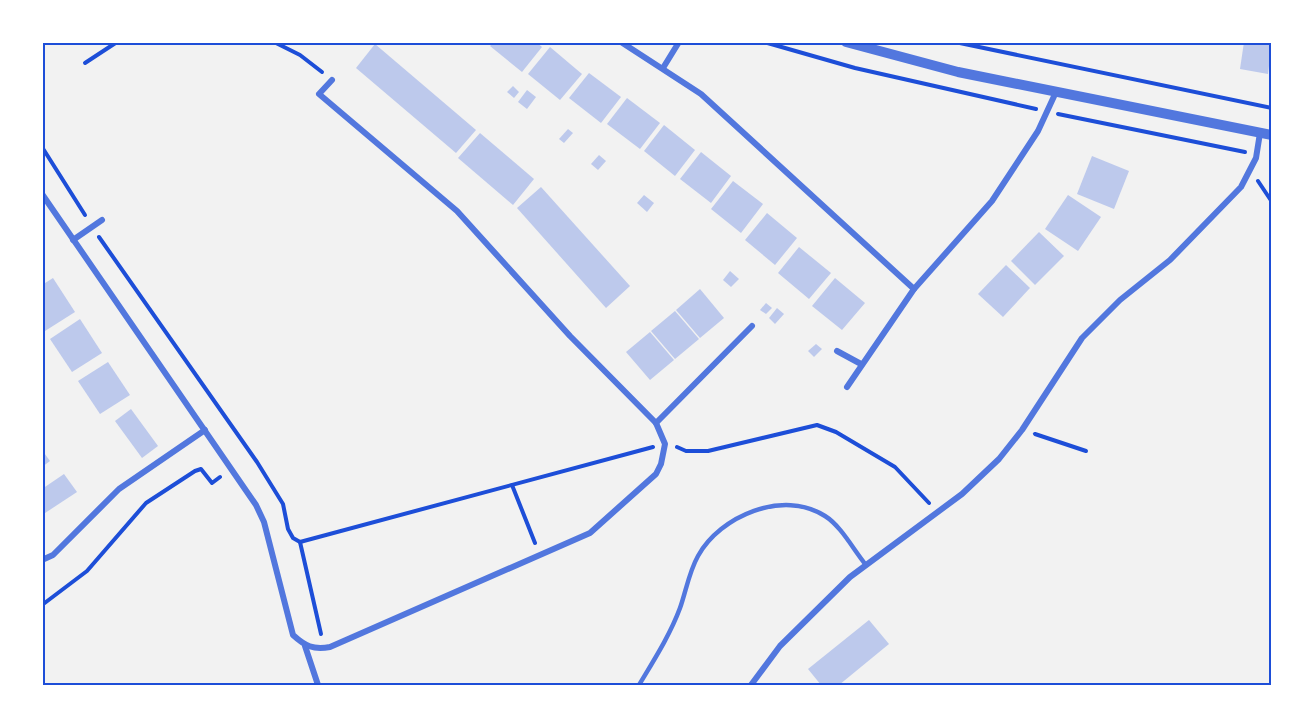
<svg xmlns="http://www.w3.org/2000/svg" width="1314" height="727" font-family="Poppins,sans-serif">
  <style>
    .building { fill: #bdc9ec }
    .lines { fill: none; stroke-linecap: round; stroke-linejoin: round }
    .path { stroke: #1d4ed8; stroke-width: 4 }
    .service { stroke: #5277de; stroke-width: 4.5 }
    .minor { stroke: #5277de; stroke-width: 6 }
    .tertiary { stroke: #5277de; stroke-width: 10 }
    .neatline { fill: none; stroke: #1d4ed8; stroke-width: 2 }
  </style>
  <rect width="100%" height="100%" fill="#f2f2f2"/>
  <g class="building">
    <polygon points="494,42 536,42 542,47 522,72 490,46"/>
    <polygon points="1244,42 1272,42 1268,74 1240,69"/>
    <polygon points="375,44 476,130 456,153 356,68"/>
    <polygon points="550,47 582,74 560,100 528,74"/>
    <polygon points="589,73 621,97 601,123 569,98"/>
    <polygon points="513,86 519,92 514,98 507,92"/>
    <polygon points="527,90 536,97 527,109 518,102"/>
    <polygon points="627,98 660,123 640,149 607,124"/>
    <polygon points="664,125 695,150 675,176 644,151"/>
    <polygon points="568,129 573,133 564,143 559,139"/>
    <polygon points="480,133 534,179 513,205 458,158"/>
    <polygon points="701,152 731,176 711,203 680,179"/>
    <polygon points="599,155 606,161 598,170 591,164"/>
    <polygon points="1092,156 1129,171 1114,209 1077,194"/>
    <polygon points="733,181 763,204 741,233 711,209"/>
    <polygon points="541,187 630,286 606,308 517,208"/>
    <polygon points="644,195 654,203 647,212 637,203"/>
    <polygon points="1068,195 1101,217 1078,251 1045,229"/>
    <polygon points="767,213 797,238 775,265 745,240"/>
    <polygon points="1039,232 1064,256 1035,285 1011,261"/>
    <polygon points="799,247 831,273 809,299 778,273"/>
    <polygon points="1006,265 1030,288 1003,317 978,294"/>
    <polygon points="730,271 739,279 731,287 723,280"/>
    <polygon points="53,278 75,312 45,331 42,326 42,285"/>
    <polygon points="835,278 865,303 842,330 812,306"/>
    <polygon points="700,289 724,318 700,338 676,310"/>
    <polygon points="766,303 772,308 766,314 760,310"/>
    <polygon points="777,308 784,314 775,324 769,318"/>
    <polygon points="675,311 699,339 675,359 651,331"/>
    <polygon points="80,319 102,353 72,372 50,339"/>
    <polygon points="650,332 674,360 650,380 626,352"/>
    <polygon points="816,344 822,349 814,357 808,351"/>
    <polygon points="108,362 130,395 100,414 78,381"/>
    <polygon points="131,409 158,446 142,458 115,421"/>
    <polygon points="42,450 50,461 42,467"/>
    <polygon points="64,474 77,492 42,515 42,489"/>
    <polygon points="869,620 889,644 839,685 821,685 808,669"/>
  </g>
  <g class="lines">
    <g class="path">
      <polyline points="274,42 300,55 322,72"/>
      <polyline points="764,42 855,68 1036,109"/>
      <polyline points="955,42 1272,108"/>
      <polyline points="85,63 117,42"/>
      <polyline points="1058,114 1245,152"/>
      <polyline points="42,147 85,215"/>
      <polyline points="1258,181 1272,202"/>
      <polyline points="99,237 257,462 283,504 288,529 293,538 300,542 653,447"/>
      <polyline points="1035,434 1086,451"/>
      <polyline points="677,447 686,451 708,451 817,425 836,432 895,467 929,503"/>
      <polyline points="512,485 535,543"/>
      <polyline points="300,542 321,634"/>
      <polyline points="42,605 87,571 146,503 195,471 201,469 212,483 220,477"/>
    </g>
    <path class="service" d="M 639,685 C 654,660 670,635 680,608 C 686,591 689,572 698,556 C 720,516 783,489 825,516 C 841,526 853,549 866,565"/>
    <g class="minor">
      <polyline points="621,42 701,94 914,289"/>
      <polyline points="663,68 679,42"/>
      <path d="M 42,194 L 256,505 L 264,522 L 293,635 C 305,646 313,650 330,647 L 590,533 L 656,474 L 661,464 L 665,444 L 656,423 L 570,336 L 457,211 L 319,94 L 332,80"/>
      <polyline points="73,240 102,220"/>
      <polyline points="837,351 861,364"/>
      <polyline points="847,387 914,289 992,201 1038,131 1056,92"/>
      <polyline points="656,423 752,326"/>
      <polyline points="42,560 53,555 119,489 205,430"/>
      <polyline points="305,646 318,685"/>
      <polyline points="751,685 780,646 850,577 962,494 999,459 1022,430 1082,338 1120,300 1170,260 1241,187 1256,158 1260,133"/>
    </g>
    <polyline class="tertiary" points="846,42 958,72 1272,135"/>
  </g>
  <rect width="1314" height="727" fill="none" stroke="#ffffff" stroke-width="87"/>
  <rect x="44" y="44" width="1226" height="640" class="neatline"/>
</svg>
